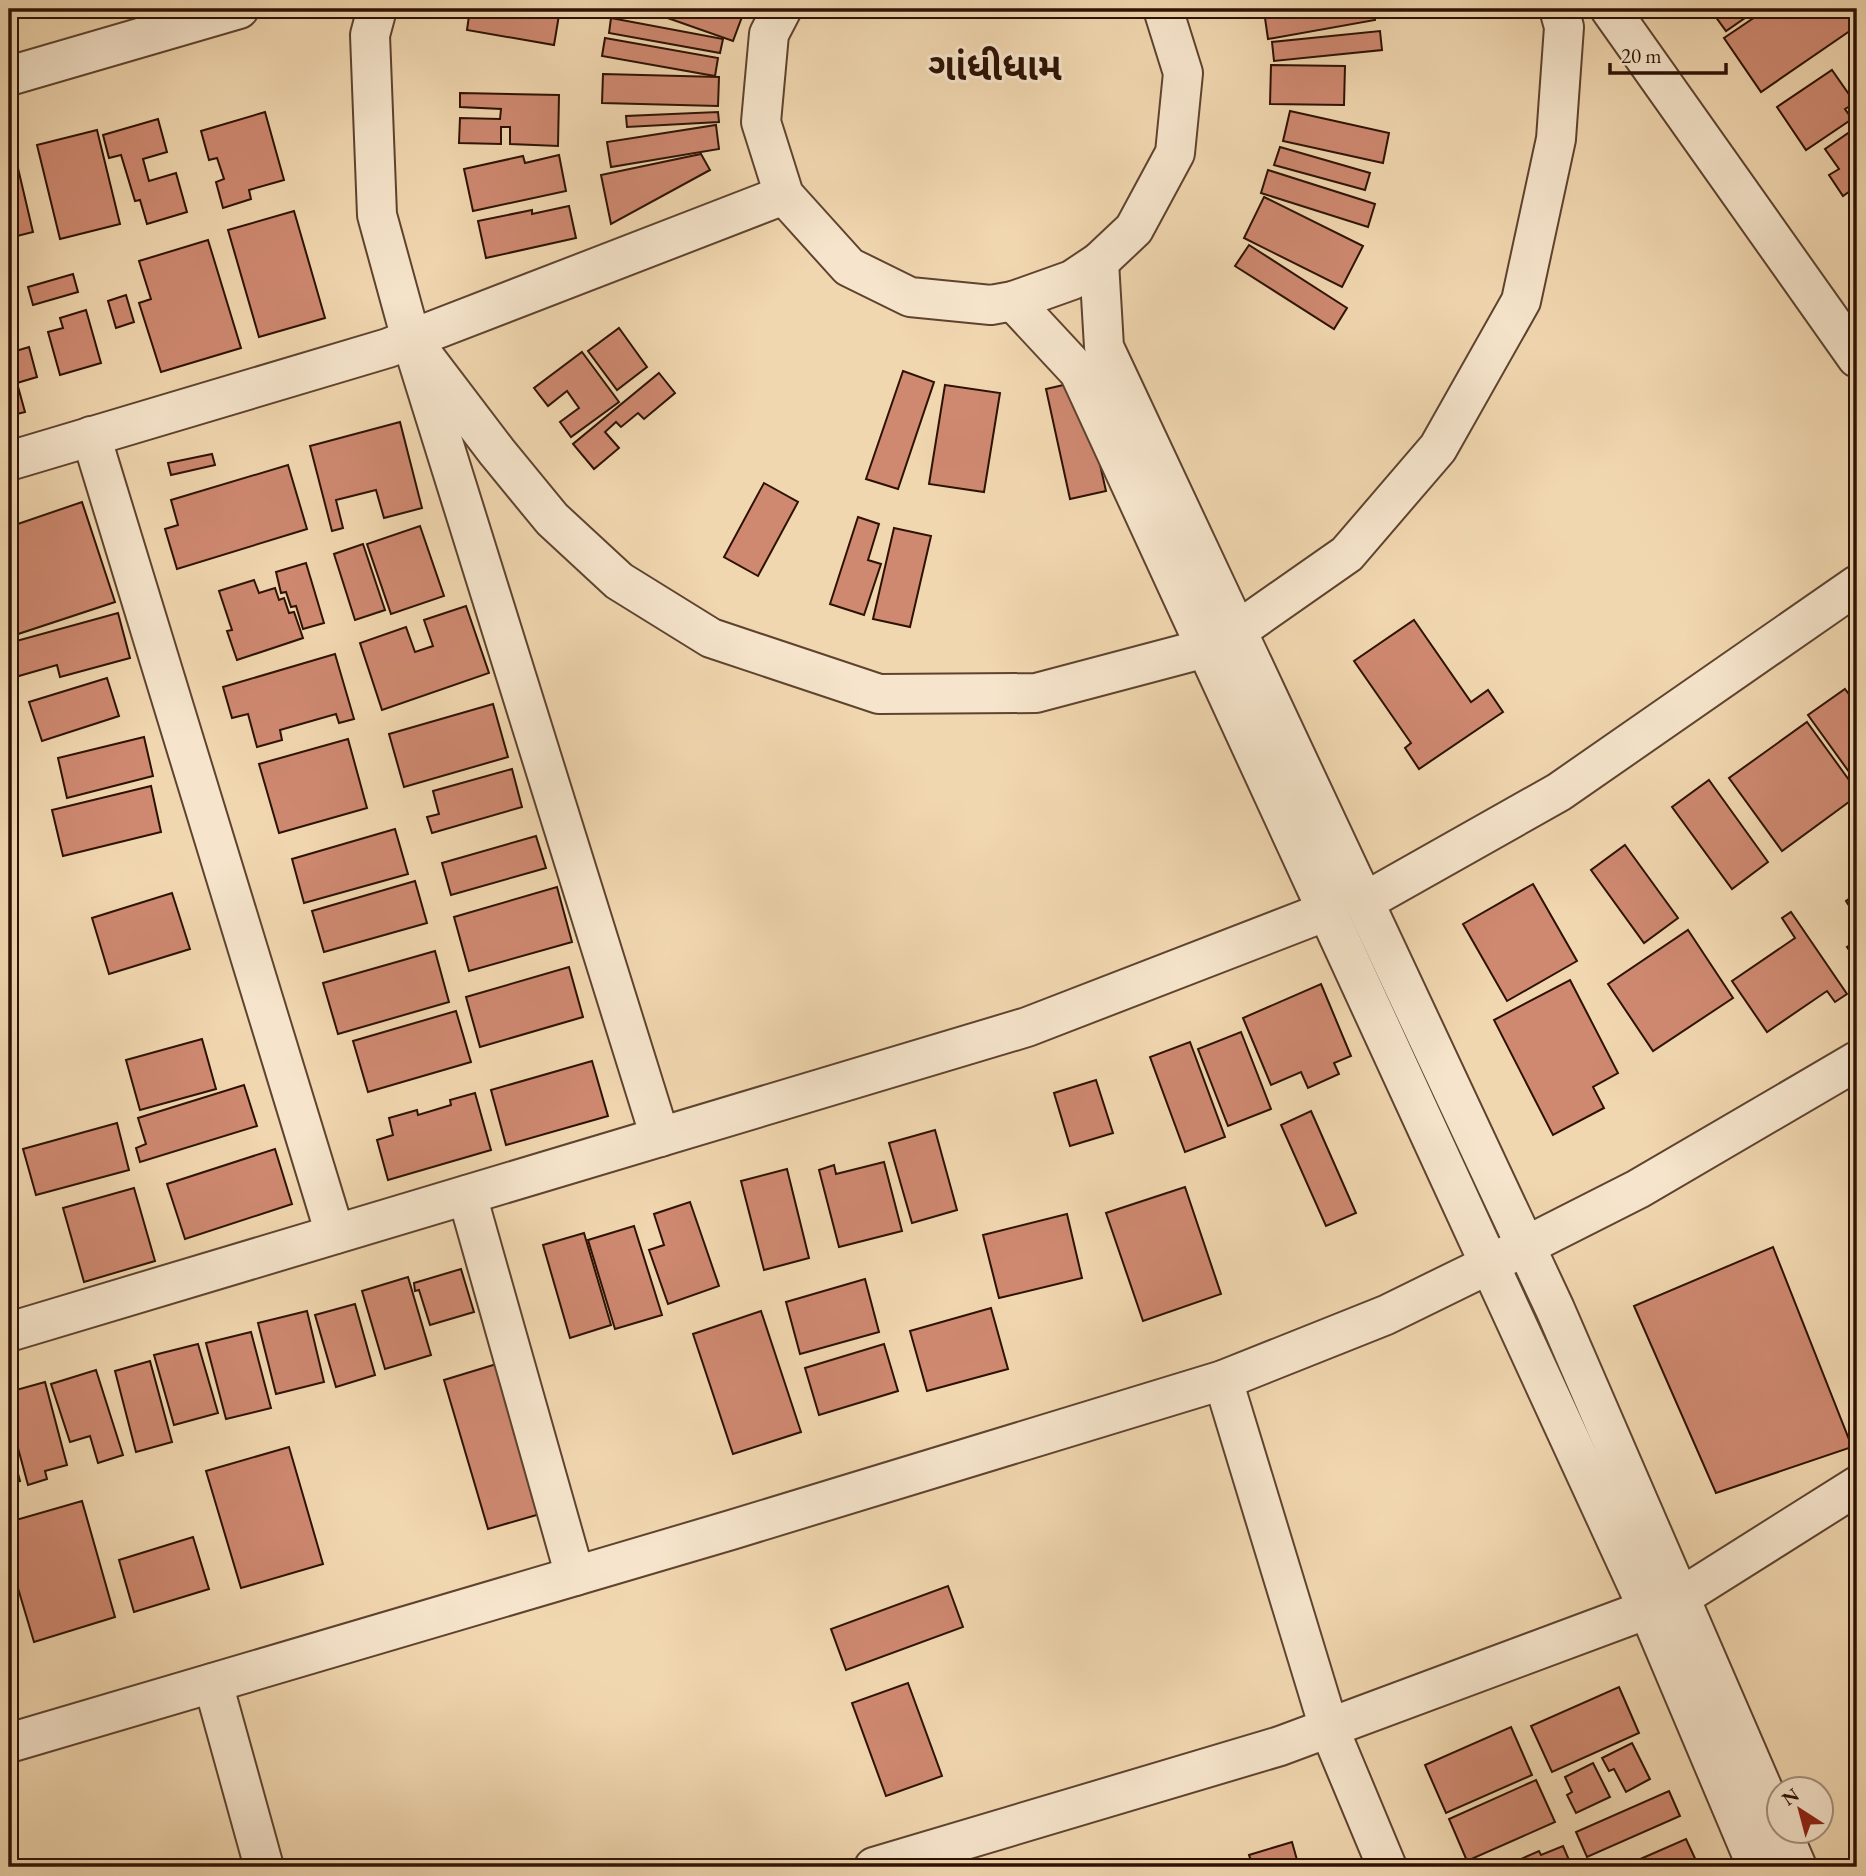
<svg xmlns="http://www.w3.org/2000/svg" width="1866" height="1876" font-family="'EB Garamond','Noto Sans Gujarati',serif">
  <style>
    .building { fill: #cf8971; stroke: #2d1204; stroke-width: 2 }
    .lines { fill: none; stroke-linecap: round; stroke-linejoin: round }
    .minor-casing { stroke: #5e432f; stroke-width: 42 }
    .tertiary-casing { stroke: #5e432f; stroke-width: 42 }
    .minor { stroke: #f6e5cc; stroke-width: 38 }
    .tertiary { stroke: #f6e5cc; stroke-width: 38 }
    .labels { text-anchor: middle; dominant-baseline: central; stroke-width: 6; stroke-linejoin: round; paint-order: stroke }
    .town-label { font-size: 38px; font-weight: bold; fill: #2d1204; stroke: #f6e5cc }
  </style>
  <rect width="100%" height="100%" fill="#f1d7b0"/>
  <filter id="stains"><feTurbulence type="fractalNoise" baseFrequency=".00286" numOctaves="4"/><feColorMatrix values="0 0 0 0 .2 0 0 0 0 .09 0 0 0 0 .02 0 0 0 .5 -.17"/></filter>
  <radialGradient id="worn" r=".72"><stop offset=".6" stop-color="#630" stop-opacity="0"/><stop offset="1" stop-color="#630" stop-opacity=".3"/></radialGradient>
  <g class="building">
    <polygon points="470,9 560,9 554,45 467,30"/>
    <polygon points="642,9 729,9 743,14 733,41"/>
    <polygon points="1264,9 1279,9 1269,16"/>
    <polygon points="1321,9 1374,9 1375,20 1268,39 1265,18"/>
    <polygon points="1710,9 1758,9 1726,31"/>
    <polygon points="1767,9 1857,9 1857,26 1761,92 1724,38"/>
    <polygon points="611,18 723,39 720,53 609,33"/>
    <polygon points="1380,31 1382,50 1274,61 1272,42"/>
    <polygon points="605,38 718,58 715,76 602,56"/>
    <polygon points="1271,65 1345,66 1344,105 1270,104"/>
    <polygon points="1832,70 1855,103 1845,109 1852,119 1806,150 1777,107"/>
    <polygon points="603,74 719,77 718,106 602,103"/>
    <polygon points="460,93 559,95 558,146 510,144 510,127 501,127 501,144 459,143 460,118 500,119 501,109 460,107"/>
    <polygon points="1290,111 1389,133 1383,163 1283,141"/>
    <polygon points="265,112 284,180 249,190 251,199 223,208 216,182 224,179 217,158 209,160 201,131"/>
    <polygon points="718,112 719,122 627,127 626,116"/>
    <polygon points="158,119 167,152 143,159 149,181 176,173 187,212 147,224 140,200 135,201 121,155 109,158 103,135"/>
    <polygon points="716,125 719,149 611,167 607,142"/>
    <polygon points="1857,127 1857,186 1843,196 1829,175 1839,169 1825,149"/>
    <polygon points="9,130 33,232 9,238"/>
    <polygon points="97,130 120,224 60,239 37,145"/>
    <polygon points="1280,147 1370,173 1365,190 1274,165"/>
    <polygon points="701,154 710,170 611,224 601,175"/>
    <polygon points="559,155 566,191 473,211 464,169 523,156 525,163"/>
    <polygon points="1268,170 1375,204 1368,227 1261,193"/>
    <polygon points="1264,197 1363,246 1342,287 1244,238"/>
    <polygon points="569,206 576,238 486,258 478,221 532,210 532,214"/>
    <polygon points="294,211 325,318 259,337 228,230"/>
    <polygon points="208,240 241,348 161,372 139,303 151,299 139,261"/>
    <polygon points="1249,245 1347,308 1334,329 1235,266"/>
    <polygon points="73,274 78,292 33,305 28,287"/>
    <polygon points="126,295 134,322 116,328 108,301"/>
    <polygon points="86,310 101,363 60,375 48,332 63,328 60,318"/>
    <polygon points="619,328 647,367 617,390 588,351"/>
    <polygon points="29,347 37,377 17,383 25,412 9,416 9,353"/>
    <polygon points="582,352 619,402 571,437 560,422 579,408 567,391 548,406 534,388"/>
    <polygon points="903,371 934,382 898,489 866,479"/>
    <polygon points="659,373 675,393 644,419 638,413 621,427 616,422 605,432 619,448 594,469 573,444"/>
    <polygon points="1081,381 1106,491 1070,499 1046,389"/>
    <polygon points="945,385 1000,393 984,492 929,484"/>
    <polygon points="400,422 422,508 384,518 376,490 336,500 343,528 332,531 310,446"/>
    <polygon points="212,454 215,465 171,475 168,463"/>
    <polygon points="288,465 307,529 177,569 165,529 178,525 171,500"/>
    <polygon points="764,483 798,502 758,576 724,557"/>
    <polygon points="82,502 115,602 9,637 9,527"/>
    <polygon points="858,517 879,524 868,560 881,564 864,615 830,604"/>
    <polygon points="420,526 444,596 391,614 367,544"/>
    <polygon points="894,528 931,536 910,627 873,619"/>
    <polygon points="363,544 385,610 355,620 334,554"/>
    <polygon points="306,563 324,623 303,629 296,606 291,607 286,592 281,593 276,572"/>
    <polygon points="254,580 259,593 275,588 279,600 284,598 289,613 294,612 303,638 237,660 227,631 232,630 219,591"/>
    <polygon points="466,606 489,673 382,710 360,643 406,627 415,652 433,646 424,620"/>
    <polygon points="118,613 130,658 60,677 57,665 12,678 15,688 9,689 9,643"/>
    <polygon points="1414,620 1471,702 1488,690 1503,712 1419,769 1405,748 1411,743 1354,661"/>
    <polygon points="335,654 354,719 339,723 336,714 280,730 282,740 257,747 248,714 232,718 223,687"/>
    <polygon points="107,678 119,716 42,741 29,702"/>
    <polygon points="1845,689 1857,705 1857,783 1808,715"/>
    <polygon points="493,704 508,757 404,787 389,734"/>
    <polygon points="1807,722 1857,791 1857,796 1782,851 1729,778"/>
    <polygon points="144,737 153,776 67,798 58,758"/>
    <polygon points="348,739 367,808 279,833 259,764"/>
    <polygon points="512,769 522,807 432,833 427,817 439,814 433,791"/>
    <polygon points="1709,780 1768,862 1732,889 1672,807"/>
    <polygon points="151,786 161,832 63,856 52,810"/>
    <polygon points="9,824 18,862 9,865"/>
    <polygon points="395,829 408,874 304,903 292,859"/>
    <polygon points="536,836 546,868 451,895 442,863"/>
    <polygon points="1625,845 1678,918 1644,943 1591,870"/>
    <polygon points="415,881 427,923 324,952 312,911"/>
    <polygon points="1533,884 1577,961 1507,1001 1463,924"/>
    <polygon points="557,887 572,942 469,971 454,917"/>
    <polygon points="172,893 190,949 109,974 92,918"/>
    <polygon points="1857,893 1857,918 1846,901"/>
    <polygon points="1791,912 1847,994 1835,1002 1827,991 1767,1032 1732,981 1795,938 1782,918"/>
    <polygon points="1688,930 1733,998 1653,1051 1608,984"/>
    <polygon points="1857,940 1857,962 1847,947"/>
    <polygon points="435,951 449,1002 338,1034 323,983"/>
    <polygon points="569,967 583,1017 480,1047 466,997"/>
    <polygon points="1570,980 1618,1073 1593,1087 1604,1108 1553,1135 1494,1020"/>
    <polygon points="1321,984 1351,1056 1334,1063 1339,1074 1308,1088 1301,1072 1271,1085 1243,1018"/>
    <polygon points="456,1011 471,1062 368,1092 353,1041"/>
    <polygon points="1241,1032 1271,1109 1228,1126 1198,1049"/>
    <polygon points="202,1039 216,1089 140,1110 126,1060"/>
    <polygon points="1190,1042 1225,1137 1185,1152 1150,1057"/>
    <polygon points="592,1061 608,1116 506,1145 491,1090"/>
    <polygon points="1096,1080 1113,1133 1070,1146 1054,1093"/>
    <polygon points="244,1085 257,1126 140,1162 136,1148 146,1144 138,1118"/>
    <polygon points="475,1093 491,1150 388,1180 377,1140 393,1135 389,1118 417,1110 418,1115 451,1105 450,1100"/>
    <polygon points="1311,1111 1356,1213 1326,1226 1281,1125"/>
    <polygon points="117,1123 129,1170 36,1195 23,1149"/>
    <polygon points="935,1130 957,1210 912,1223 889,1143"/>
    <polygon points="275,1149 292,1204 185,1239 167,1184"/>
    <polygon points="884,1162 902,1231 839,1247 819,1170 834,1165 836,1174"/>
    <polygon points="787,1169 809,1258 764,1270 741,1181"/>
    <polygon points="1185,1187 1221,1294 1143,1321 1106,1213"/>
    <polygon points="134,1188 155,1261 84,1282 63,1208"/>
    <polygon points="690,1202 719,1286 668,1304 649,1250 664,1245 654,1214"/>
    <polygon points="1067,1214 1082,1278 999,1298 983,1235"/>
    <polygon points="634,1226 662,1315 615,1329 588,1240"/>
    <polygon points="584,1233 611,1325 570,1338 543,1245"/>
    <polygon points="1773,1247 1852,1447 1716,1493 1634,1306"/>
    <polygon points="461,1269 474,1312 430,1325 419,1290 415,1291 414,1283"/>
    <polygon points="408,1277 431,1355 385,1369 362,1291"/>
    <polygon points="865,1279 879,1332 800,1354 786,1302"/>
    <polygon points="355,1304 375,1375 336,1387 315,1315"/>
    <polygon points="991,1308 1008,1369 927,1391 910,1331"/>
    <polygon points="307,1311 324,1382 276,1394 258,1323"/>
    <polygon points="761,1311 801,1432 733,1454 693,1334"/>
    <polygon points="251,1332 271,1408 226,1419 206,1343"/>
    <polygon points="198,1344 218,1413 174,1425 154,1355"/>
    <polygon points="884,1344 898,1391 819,1415 805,1368"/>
    <polygon points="150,1361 172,1442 136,1452 115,1371"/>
    <polygon points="503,1362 547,1512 488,1529 444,1380"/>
    <polygon points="96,1370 123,1455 98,1463 90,1436 70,1442 51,1384"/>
    <polygon points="45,1382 67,1465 45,1471 47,1479 28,1485 9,1415 9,1392"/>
    <polygon points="9,1441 20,1481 9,1484"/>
    <polygon points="289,1447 323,1564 241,1588 206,1471"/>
    <polygon points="82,1501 115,1617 34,1642 9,1558 9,1522"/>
    <polygon points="193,1537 209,1589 134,1612 119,1560"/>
    <polygon points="948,1586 963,1627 846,1670 831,1629"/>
    <polygon points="908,1683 942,1776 886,1796 852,1703"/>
    <polygon points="1619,1687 1639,1733 1552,1772 1531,1726"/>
    <polygon points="1511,1727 1532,1775 1446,1813 1425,1765"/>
    <polygon points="1632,1743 1650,1779 1626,1792 1614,1769 1609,1771 1602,1758"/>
    <polygon points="1593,1763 1610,1797 1576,1813 1567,1795 1572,1792 1565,1777"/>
    <polygon points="1536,1780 1555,1822 1467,1861 1449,1819"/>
    <polygon points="1669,1791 1680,1816 1587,1857 1576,1832"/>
    <polygon points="1686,1839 1699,1867 1622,1867"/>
    <polygon points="1292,1842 1299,1867 1253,1867 1249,1855"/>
    <polygon points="1563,1846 1572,1867 1503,1867 1539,1851 1541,1855"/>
  </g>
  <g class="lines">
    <defs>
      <g id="minor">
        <polyline points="377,9 370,35 377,215 411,339 660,1137"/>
        <polyline points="1610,9 1857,358"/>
        <polyline points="9,76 239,9"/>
        <polyline points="427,360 497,452 552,519 619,581 711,638 879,694 1036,693 1206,648"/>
        <polyline points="91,436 335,1234"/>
        <polyline points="9,461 388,348 784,195"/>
        <polyline points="1237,631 1347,554 1438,448 1521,301 1556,139 1564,27 1559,9"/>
        <polyline points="1364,902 1559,792 1857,585"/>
        <polyline points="467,1195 575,1576"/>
        <polyline points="9,1332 1027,1027 1327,911"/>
        <polyline points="1223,1380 1329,1728 1387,1867"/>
        <polyline points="1681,1597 1857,1486"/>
        <polyline points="213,1683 264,1867"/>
        <polyline points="9,1743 731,1530 1223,1380 1386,1315 1490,1264 1638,1189 1857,1061"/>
        <polyline points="874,1867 1280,1746 1648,1609"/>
      </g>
      <g id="tertiary">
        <polyline points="782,9 769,34 761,122 784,195 849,267 910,297 991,305 1013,301 1072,280 1099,262 1134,229 1175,153 1183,73 1163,9"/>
        <polyline points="1099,262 1104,347 1555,1309 1778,1824"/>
        <polyline points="1013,301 1079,372 1648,1609 1757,1867"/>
        <polyline points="1781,1830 1797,1867"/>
      </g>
    </defs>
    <use href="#minor" class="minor-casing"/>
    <use href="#tertiary" class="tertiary-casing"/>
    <use href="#minor" class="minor"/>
    <use href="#tertiary" class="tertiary"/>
  </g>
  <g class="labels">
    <g class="town-label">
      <text x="995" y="66">ગાંધીધામ</text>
    </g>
  </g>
  <rect width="1866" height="1876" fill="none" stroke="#f1d7b0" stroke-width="35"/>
  <rect x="10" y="10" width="1845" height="1855" fill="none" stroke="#2d1204" stroke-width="3.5"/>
  <rect x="18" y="18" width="1831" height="1841" fill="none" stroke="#2d1204" stroke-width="2"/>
  <g transform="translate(1800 1810) rotate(324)"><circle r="33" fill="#f6e5cc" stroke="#a6917c" stroke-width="2"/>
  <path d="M0-5L12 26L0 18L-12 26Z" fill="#8f2418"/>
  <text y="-10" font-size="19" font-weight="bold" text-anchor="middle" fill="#2d1204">N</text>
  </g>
  <path d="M1610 63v10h116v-10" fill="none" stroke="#2d1204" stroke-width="3.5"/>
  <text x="1621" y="63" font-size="21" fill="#2d1204" stroke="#f6e5cc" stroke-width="5" paint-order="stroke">20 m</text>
  <rect width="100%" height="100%" filter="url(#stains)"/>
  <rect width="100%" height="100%" fill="url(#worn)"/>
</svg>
